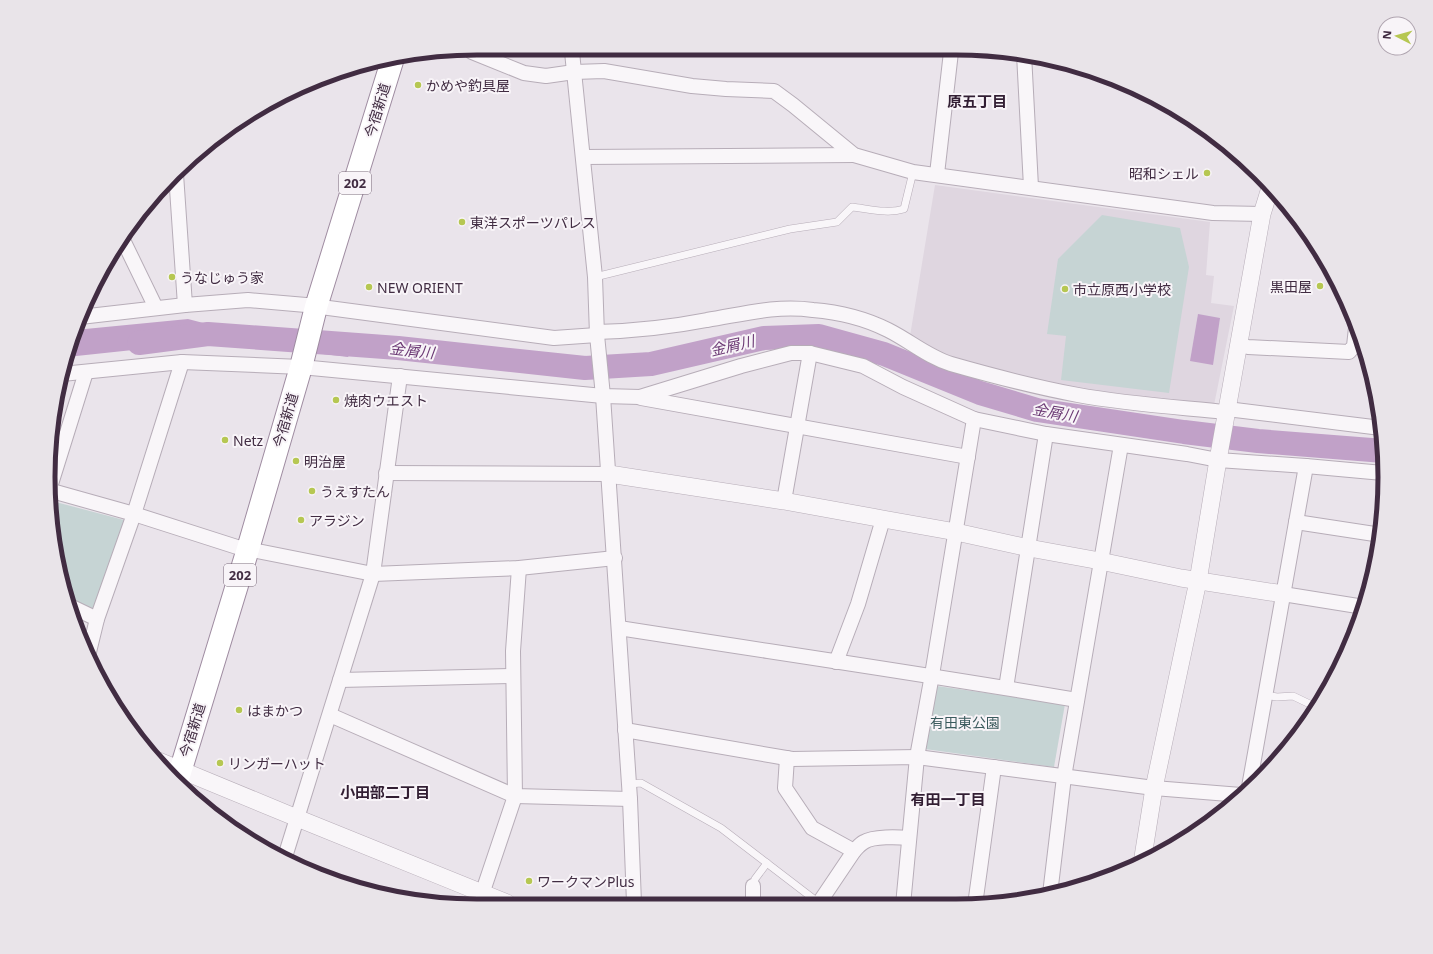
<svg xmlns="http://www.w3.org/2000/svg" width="1433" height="954" font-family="'Noto Sans','Noto Sans JP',sans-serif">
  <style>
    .built { fill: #dfd6e0 }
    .green { fill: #c6d4d4 }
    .water { fill: #c1a1c8 }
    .pier { fill: #eae4eb }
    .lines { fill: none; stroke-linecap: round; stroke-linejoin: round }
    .river { stroke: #c1a1c8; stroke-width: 24 }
    .service-casing { stroke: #b7adb8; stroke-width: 8 }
    .minor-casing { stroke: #b7adb8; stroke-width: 16 }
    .tertiary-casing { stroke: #b7adb8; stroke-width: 18 }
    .trunk-casing { stroke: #9f8ca1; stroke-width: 24 }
    .service { stroke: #f9f6f9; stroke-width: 7 }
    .minor { stroke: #f9f6f9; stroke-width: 14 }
    .tertiary { stroke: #f9f6f9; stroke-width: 17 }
    .trunk { stroke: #fff; stroke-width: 22 }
    .poi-dot { fill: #b6c752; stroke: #f8f4f8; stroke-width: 1.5 }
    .labels { text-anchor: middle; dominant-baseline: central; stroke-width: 4; stroke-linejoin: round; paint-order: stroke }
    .shield { fill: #f8f4f8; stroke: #786879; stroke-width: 1 }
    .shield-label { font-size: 13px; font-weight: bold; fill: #412c42 }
    .poi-label { font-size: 14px; fill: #412c42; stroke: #f8f4f8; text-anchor: start }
    .street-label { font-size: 14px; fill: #412c42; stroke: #f8f4f8 }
    .park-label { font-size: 14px; fill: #3a5a5d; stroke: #f8f4f8 }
    .neighbourhood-label { font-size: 15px; font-weight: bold; fill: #321e33; stroke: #f8f4f8 }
    .water-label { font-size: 15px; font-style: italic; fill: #6b3974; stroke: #f8f4f8 }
    .rim { fill: none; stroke: #412c42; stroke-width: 5 }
  </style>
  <rect width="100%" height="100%" fill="#eae4eb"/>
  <polygon class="built" points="935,185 1210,222 1206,275 1214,276 1211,303 1234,306 1214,405 1033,383 937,356 910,336"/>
  <g class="green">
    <polygon points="1102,215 1180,228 1189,267 1169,393 1061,380 1066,336 1047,334 1058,259"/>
    <polygon points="52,501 124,520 96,610 67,598 56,561"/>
    <polygon points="937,686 1065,704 1054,767 925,749"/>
  </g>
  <g class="water">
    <polygon points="1198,314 1220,318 1213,365 1190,361"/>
    <polygon points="188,319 280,343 355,344 348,357 273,348 218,334 178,333 161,347 67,357 75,330"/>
  </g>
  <polygon class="pier" points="281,341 325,342 321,356 278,351"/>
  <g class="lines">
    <polyline class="river" points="139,343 208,334 398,348 585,368 651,364 764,338 819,336 884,354 980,393 1037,410 1184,432 1258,441 1384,451"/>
    <defs>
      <g id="service">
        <path d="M 595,277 L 790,229 L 837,222 L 852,207 C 869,209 888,214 904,209 L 913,172"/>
        <polyline points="1265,695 1277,697 1293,696 1316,707"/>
        <polyline points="629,784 641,783 721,828 819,903"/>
        <polyline points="753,886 755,879 767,863"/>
      </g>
      <g id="minor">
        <polyline points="472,52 524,73 546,76 574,72 604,71 692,86 726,89 774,91 793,105 854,155 913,172 1213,213 1262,214"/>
        <polyline points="572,52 595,277 597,335 603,396 630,799 634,903"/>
        <polyline points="1024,54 1031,187"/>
        <polyline points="583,157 854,155"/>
        <polyline points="176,174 185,305 248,300 306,305 554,338 597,335"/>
        <polyline points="937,174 951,52"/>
        <polyline points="123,240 156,308"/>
        <polyline points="80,317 185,305"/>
        <path d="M 597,332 C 634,331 671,327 707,320 C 744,314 775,305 813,310 C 838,312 866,319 888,330 C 910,341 928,357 951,364 C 993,376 1035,387 1078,395 C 1127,404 1177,407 1226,412"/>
        <polyline points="1239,345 1248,347 1349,352 1354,346 1356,328"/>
        <polyline points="62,374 182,362 301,367 603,396 640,397 741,366 791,353 810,353 863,366 903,387 974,419 932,675 917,757 903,905"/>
        <polyline points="641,398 968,457"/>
        <polyline points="1227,409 1381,428"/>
        <polyline points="974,419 1046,434 1187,454 1218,460 1306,466 1383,473"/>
        <polyline points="386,473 609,474"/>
        <polyline points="51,484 86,372"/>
        <polyline points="52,491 134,514 237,547 373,574 519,568 615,558"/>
        <polyline points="784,501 810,353"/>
        <polyline points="1296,522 1381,535"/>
        <polyline points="1283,594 1364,607"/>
        <polyline points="70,606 97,619"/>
        <path d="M 619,628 C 772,652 925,674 1077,700"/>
        <polyline points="88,656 97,619 134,514 182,362"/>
        <polyline points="836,662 858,604 883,519"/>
        <polyline points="340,680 513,676"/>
        <polyline points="1006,688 1046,434"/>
        <polyline points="330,715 515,796 630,799"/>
        <polyline points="625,730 792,759 917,757 1154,788 1241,795"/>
        <polyline points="787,758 785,788 812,828 854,851 819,903 823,904"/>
        <polyline points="1249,787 1306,466"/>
        <path d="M 854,851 C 857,848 860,844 864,842 C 873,836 898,837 909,838"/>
        <polyline points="284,860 373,574 400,376"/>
        <polyline points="1050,894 1064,777 1121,445"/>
        <polyline points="479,903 515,796 513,651 519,568"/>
        <polyline points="753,904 753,886"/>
        <polyline points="975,905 994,767"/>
      </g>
      <g id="tertiary">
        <polyline points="609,474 784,501 883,519 956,532 1029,548 1100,561 1181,578 1283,594"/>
        <polyline points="154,759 297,818 507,903"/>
        <polyline points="1142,863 1154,788 1198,581 1218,460 1262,214 1270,188"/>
      </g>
      <polyline id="trunk" points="177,782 248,549 301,367 316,307 393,58"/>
    </defs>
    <use href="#service" class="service-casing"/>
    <use href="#minor" class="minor-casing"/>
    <use href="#tertiary" class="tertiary-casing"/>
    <use href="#trunk" class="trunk-casing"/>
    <use href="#service" class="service"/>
    <use href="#minor" class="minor"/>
    <use href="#tertiary" class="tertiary"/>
    <use href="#trunk" class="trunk"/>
  </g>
  <g class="poi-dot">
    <circle cx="418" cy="85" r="4"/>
    <circle cx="1207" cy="173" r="4"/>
    <circle cx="462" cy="222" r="4"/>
    <circle cx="172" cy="277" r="4"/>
    <circle cx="1320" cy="286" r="4"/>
    <circle cx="369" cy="287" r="4"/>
    <circle cx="1065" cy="289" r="4"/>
    <circle cx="336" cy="400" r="4"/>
    <circle cx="225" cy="440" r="4"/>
    <circle cx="296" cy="461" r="4"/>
    <circle cx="312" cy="491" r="4"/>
    <circle cx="301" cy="520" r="4"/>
    <circle cx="239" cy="710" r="4"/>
    <circle cx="220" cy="763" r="4"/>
    <circle cx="529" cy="881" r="4"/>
  </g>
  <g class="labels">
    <g class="shield">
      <rect x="339" y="172" width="32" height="22" rx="3"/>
      <rect x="224" y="564" width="32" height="22" rx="3"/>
    </g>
    <g class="shield-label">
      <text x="355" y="183">202</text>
      <text x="240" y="575">202</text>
    </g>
    <g class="poi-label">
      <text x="426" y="85">かめや釣具屋</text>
      <text x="1199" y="173" text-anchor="end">昭和シェル</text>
      <text x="470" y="222">東洋スポーツパレス</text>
      <text x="180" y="277">うなじゅう家</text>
      <text x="1312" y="286" text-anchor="end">黒田屋</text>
      <text x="377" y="287">NEW ORIENT</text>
      <text x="1073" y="289">市立原西小学校</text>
      <text x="344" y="400">焼肉ウエスト</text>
      <text x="233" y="440">Netz</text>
      <text x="304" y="461">明治屋</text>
      <text x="320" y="491">うえすたん</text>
      <text x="309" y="520">アラジン</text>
      <text x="247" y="710">はまかつ</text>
      <text x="228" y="763">リンガーハット</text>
      <text x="537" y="881">ワークマンPlus</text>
    </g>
    <g class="street-label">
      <text transform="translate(377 110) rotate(-73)">今宿新道</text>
      <text transform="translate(285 420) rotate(-74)">今宿新道</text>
      <text transform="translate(192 730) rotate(-73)">今宿新道</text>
    </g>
    <g class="park-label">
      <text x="965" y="722">有田東公園</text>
    </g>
    <g class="neighbourhood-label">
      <text x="977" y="101">原五丁目</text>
      <text x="385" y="792">小田部二丁目</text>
      <text x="948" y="799">有田一丁目</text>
    </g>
    <g class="water-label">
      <text transform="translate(732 345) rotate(-13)">金屑川</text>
      <text transform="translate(412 350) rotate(6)">金屑川</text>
      <text transform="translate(1055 412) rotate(10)">金屑川</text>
    </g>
  </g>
  <path d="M0 0H1433V954H0ZM477 55H956A422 422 0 0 1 1378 477V477A422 422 0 0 1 956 899H477A422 422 0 0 1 55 477V477A422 422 0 0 1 477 55Z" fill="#e9e4e9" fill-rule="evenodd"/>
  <path class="rim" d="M477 55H956A422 422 0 0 1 1378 477V477A422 422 0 0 1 956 899H477A422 422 0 0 1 55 477V477A422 422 0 0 1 477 55Z"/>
  <g transform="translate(1397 36) rotate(276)"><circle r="19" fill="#f8f4f8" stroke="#afa4af"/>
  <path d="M0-3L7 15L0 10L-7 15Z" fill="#b6c752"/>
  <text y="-6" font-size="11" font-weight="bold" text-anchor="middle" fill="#412c42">N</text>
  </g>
</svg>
